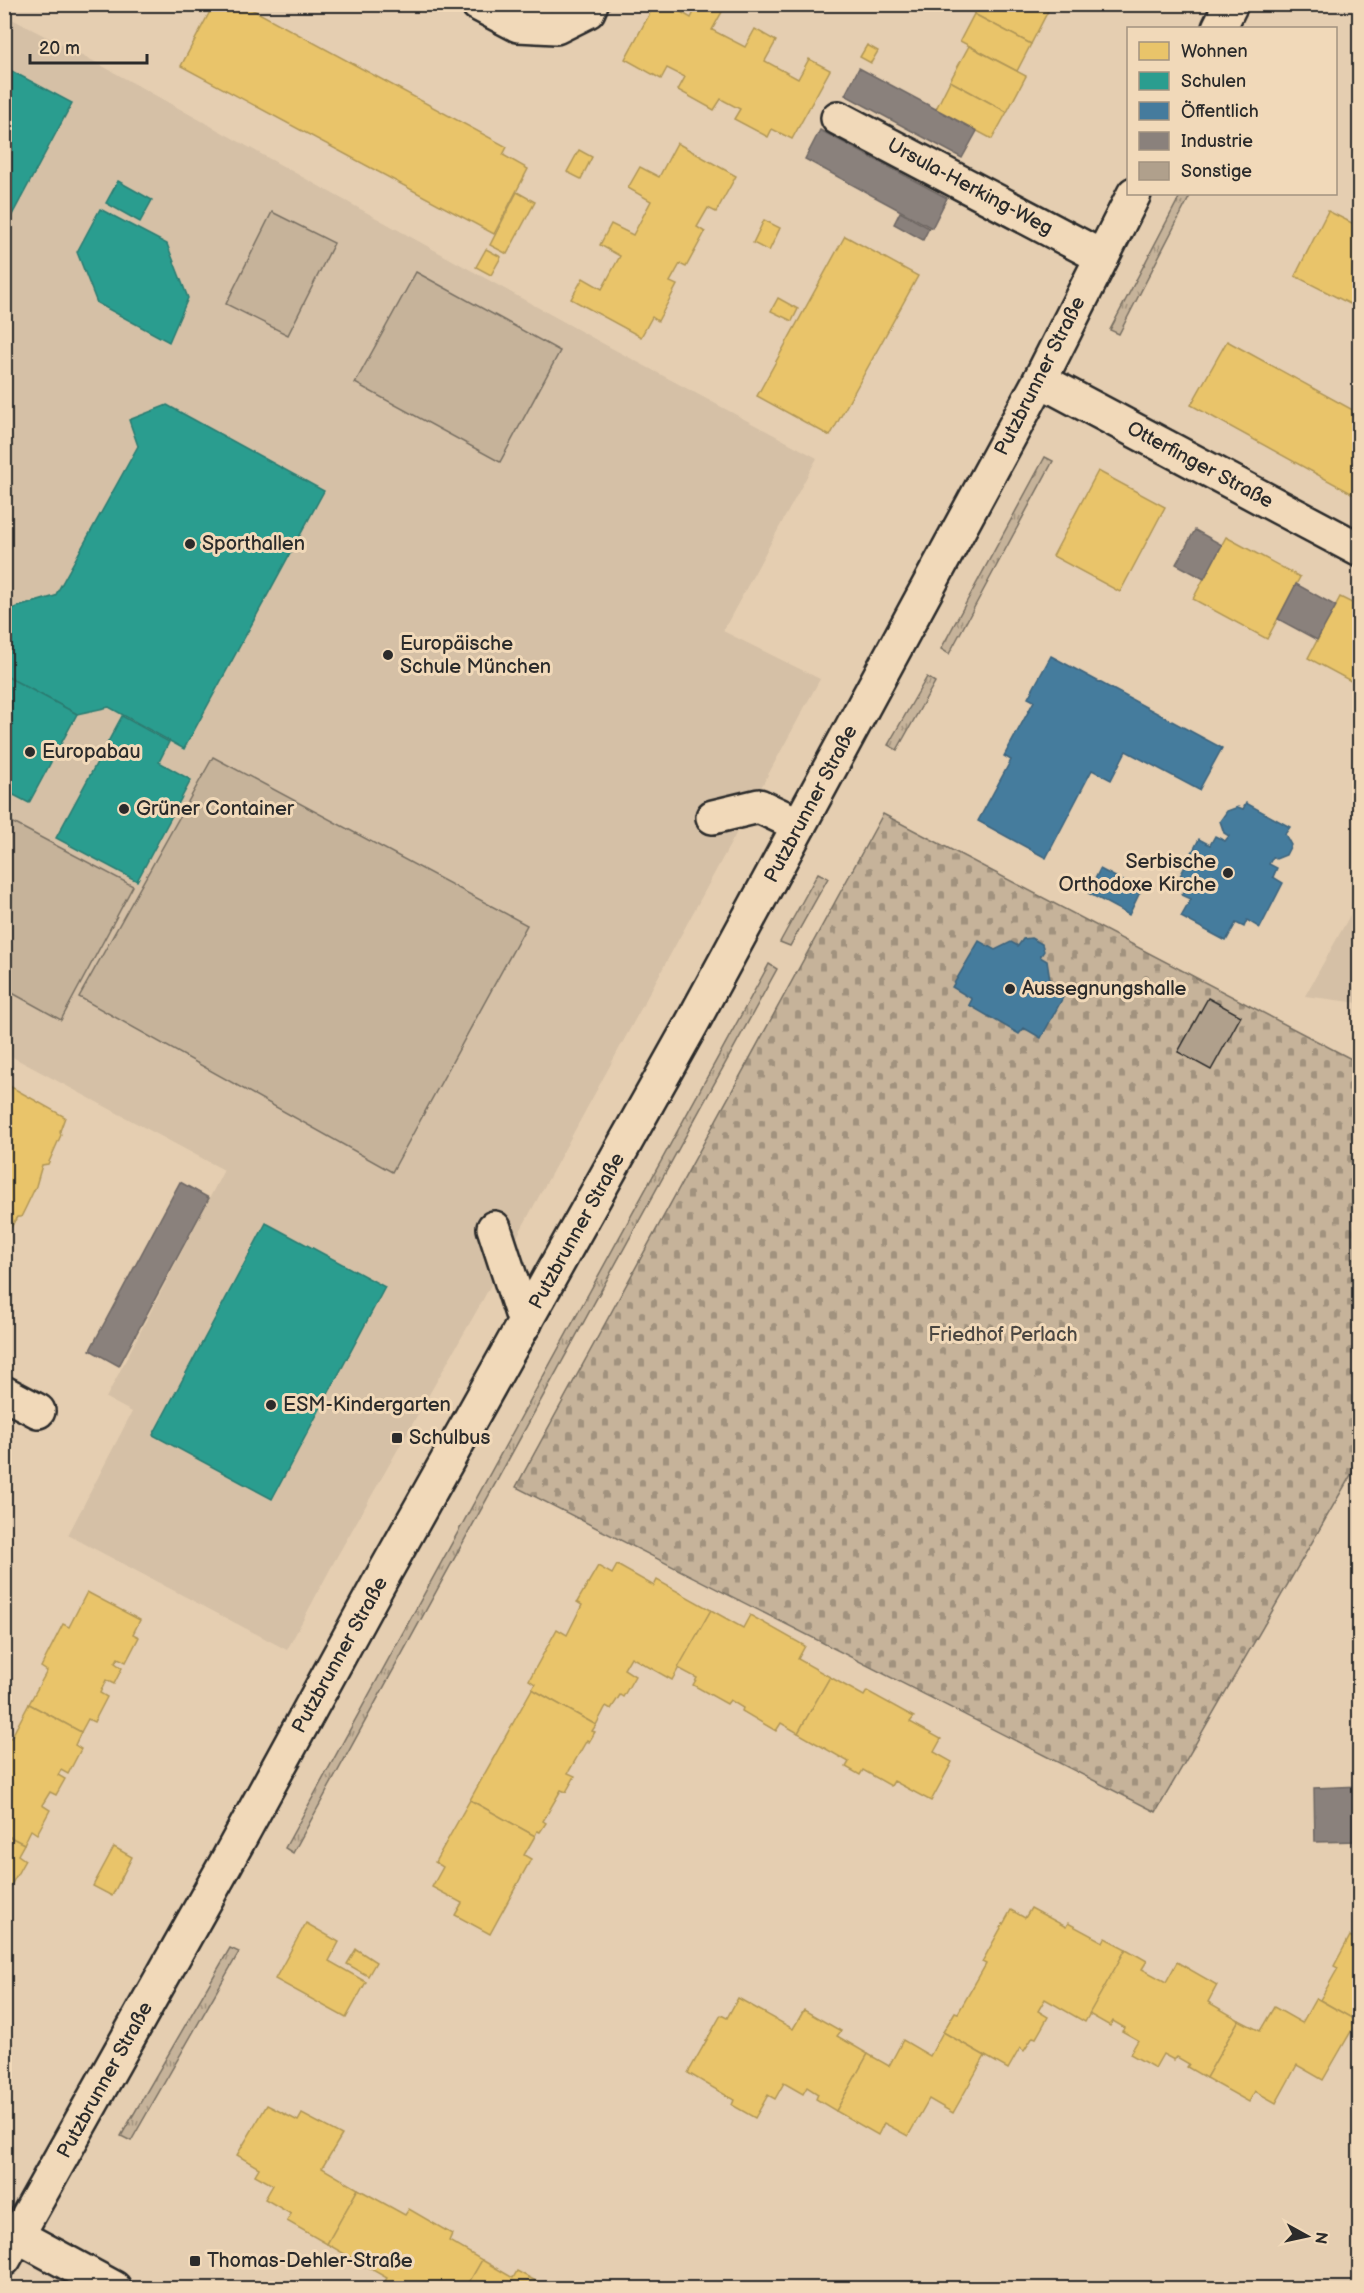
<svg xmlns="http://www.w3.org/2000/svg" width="1364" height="2293" font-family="'Balsamiq Sans',sans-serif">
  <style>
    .built { fill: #d5c0a6 }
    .grass { fill: url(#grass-tufts); stroke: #786f62; stroke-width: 1.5 }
    .cemetery { fill: url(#cemetery-stones); stroke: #786f62; stroke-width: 1.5 }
    .park { fill: #c6b39a; stroke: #786f62; stroke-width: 1.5 }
    .homes { fill: #e9c46a; stroke: #b09657; stroke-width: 1.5 }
    .schools { fill: #2a9d8f; stroke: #2a7b71; stroke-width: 1.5 }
    .public { fill: #457b9d; stroke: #3d637b; stroke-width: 1.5 }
    .industry { fill: #8a817c; stroke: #6e6764; stroke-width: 1.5 }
    .building { fill: #b0a08c; stroke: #2b2b2b; stroke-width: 1.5 }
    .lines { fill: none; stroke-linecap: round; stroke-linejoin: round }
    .minor-casing { stroke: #2b2b2b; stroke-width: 38 }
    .major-casing { stroke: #2b2b2b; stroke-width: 38 }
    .minor { stroke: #f1d9b9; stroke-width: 33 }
    .major { stroke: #f1d9b9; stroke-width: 33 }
    .poi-dot { fill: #2b2b2b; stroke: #f1d9b9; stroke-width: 2 }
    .labels { text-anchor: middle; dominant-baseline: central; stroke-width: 6; stroke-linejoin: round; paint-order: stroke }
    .street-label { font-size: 20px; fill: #2b2b2b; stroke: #f1d9b9 }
    .poi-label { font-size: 20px; fill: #2b2b2b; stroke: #f1d9b9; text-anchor: start }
    .park-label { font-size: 20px; fill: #4a4641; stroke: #f1d9b9 }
  </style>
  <defs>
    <pattern id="grass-tufts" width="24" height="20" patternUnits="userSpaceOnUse" patternTransform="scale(1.5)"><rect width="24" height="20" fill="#c6b39a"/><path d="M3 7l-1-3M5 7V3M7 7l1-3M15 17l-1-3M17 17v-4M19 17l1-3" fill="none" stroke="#a1927e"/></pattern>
    <pattern id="cemetery-stones" width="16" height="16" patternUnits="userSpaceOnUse" patternTransform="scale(1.5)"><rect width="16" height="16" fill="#c6b39a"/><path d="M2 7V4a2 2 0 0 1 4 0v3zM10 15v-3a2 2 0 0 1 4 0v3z" fill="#a1927e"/></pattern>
  </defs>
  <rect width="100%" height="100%" fill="#e5ceb1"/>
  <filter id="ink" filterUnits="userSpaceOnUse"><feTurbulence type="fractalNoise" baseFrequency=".0167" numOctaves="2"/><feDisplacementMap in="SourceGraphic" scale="12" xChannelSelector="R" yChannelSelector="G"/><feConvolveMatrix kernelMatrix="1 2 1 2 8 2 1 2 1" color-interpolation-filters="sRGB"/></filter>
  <g filter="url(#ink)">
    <g class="built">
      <polygon points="4,15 97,63 602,343 817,458 723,631 820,679 480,1305 335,1560 287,1650 68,1535 132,1412 106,1398 224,1170 5,1053"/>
      <polygon points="1359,899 1359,1003 1305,996"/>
    </g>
    <g class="grass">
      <polygon points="1181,194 1191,194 1119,334 1110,330"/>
      <polygon points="1045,457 1053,461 949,654 941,649"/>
      <polygon points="927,677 935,682 897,750 888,745"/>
      <polygon points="818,873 828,878 790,946 780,942"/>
      <polygon points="769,964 777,969 293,1853 285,1848"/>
      <polygon points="230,1948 239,1952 131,2141 121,2136"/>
    </g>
    <polygon class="cemetery" points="883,814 1359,1063 1359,1461 1156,1812 516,1487"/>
    <g class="park">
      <polygon points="272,212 334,243 288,335 226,304"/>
      <polygon points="416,272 560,351 500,462 355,383"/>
      <polygon points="213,757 527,925 392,1172 79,997"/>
      <polygon points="4,818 133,886 61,1020 5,989"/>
    </g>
    <g class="homes">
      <polygon points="214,4 242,4 507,147 503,155 528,169 494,234 181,66"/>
      <polygon points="655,4 667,4 691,18 698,4 713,4 723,10 712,30 745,47 755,29 776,41 765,61 798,79 809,59 830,70 792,139 772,129 768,137 734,119 740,109 721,99 714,110 678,90 685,77 667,68 661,79 625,59"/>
      <polygon points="979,4 1036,4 1048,11 1031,44 974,14"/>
      <polygon points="974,14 1031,44 1017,71 960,41"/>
      <polygon points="867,45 878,51 871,63 860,57"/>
      <polygon points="969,46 1026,76 1007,112 950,81"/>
      <polygon points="950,81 1007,112 992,139 936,109"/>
      <polygon points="677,143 736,176 716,212 708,208 697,227 705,232 686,267 680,264 670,282 677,285 658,321 652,317 641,337 571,299 583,278 602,289 620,256 600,245 611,224 633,235 651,201 628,188 640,167 659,177"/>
      <polygon points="579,150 592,157 581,179 567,172"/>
      <polygon points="517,192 535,202 507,254 490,245"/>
      <polygon points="1328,211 1360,227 1360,296 1354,306 1295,276"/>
      <polygon points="764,220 780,228 769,251 753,243"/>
      <polygon points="845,236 918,276 830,436 757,396"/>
      <polygon points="486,249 501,257 491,275 476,267"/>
      <polygon points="778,298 798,309 792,321 771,311"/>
      <polygon points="1227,341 1360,414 1360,498 1191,405"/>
      <polygon points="1098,471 1165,507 1120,592 1053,556"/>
      <polygon points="1226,537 1300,577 1267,639 1193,599"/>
      <polygon points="1340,597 1360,607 1360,686 1308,658"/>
      <polygon points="4,1083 65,1117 60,1131 61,1135 48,1164 42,1165 36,1186 25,1209 21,1217 17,1217 4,1239"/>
      <polygon points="617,1565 654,1586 657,1580 711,1610 672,1680 631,1657 624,1669 635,1676 623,1697 620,1695 611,1709 606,1706 596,1725 532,1689 535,1684 529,1680 557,1629 567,1635 582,1605 577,1602 598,1566 612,1574"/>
      <polygon points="87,1592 140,1620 133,1634 139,1637 126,1662 118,1658 115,1663 122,1668 114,1684 106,1680 100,1693 107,1697 94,1722 88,1719 81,1732 29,1704 47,1671 41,1667 63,1624 69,1627"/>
      <polygon points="711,1610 743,1628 750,1615 805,1646 798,1659 830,1677 798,1733 781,1723 776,1731 742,1711 743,1708 730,1700 727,1704 693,1685 697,1678 678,1668"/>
      <polygon points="830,1677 864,1696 867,1691 914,1717 910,1722 941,1739 934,1752 952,1762 931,1801 894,1781 891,1786 863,1770 860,1775 846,1767 849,1762 798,1733"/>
      <polygon points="532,1689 596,1725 592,1731 595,1732 589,1742 587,1740 568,1773 575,1776 570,1785 566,1792 561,1790 543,1821 546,1823 540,1832 537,1831 535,1836 470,1800"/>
      <polygon points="29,1704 81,1732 75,1745 81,1749 68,1774 61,1770 58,1775 65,1779 56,1795 50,1792 42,1805 50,1810 37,1834 31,1830 24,1844 4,1834 4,1737 5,1735 11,1738"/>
      <polygon points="470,1800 535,1836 524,1855 531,1859 490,1934 455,1915 462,1903 432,1887 443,1867 435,1862"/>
      <polygon points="4,1834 24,1844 18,1855 25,1860 4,1898"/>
      <polygon points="114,1847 132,1857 112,1896 93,1886"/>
      <polygon points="1031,1908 1066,1927 1068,1923 1103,1942 1105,1938 1126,1949 1085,2022 1045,1999 1038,2011 1048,2017 1036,2038 1033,2037 1024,2051 1020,2048 1008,2069 943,2032 955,2012 958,2013 986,1964 982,1962 1011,1910 1025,1918"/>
      <polygon points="306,1923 339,1942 329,1961 366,1982 346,2018 275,1979"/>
      <polygon points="1360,1930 1360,2023 1320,2000 1338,1968 1334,1966 1350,1936 1355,1939"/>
      <polygon points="356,1949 376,1962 368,1976 347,1964"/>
      <polygon points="1126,1949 1147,1961 1142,1969 1166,1982 1177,1962 1217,1985 1208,2002 1239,2020 1206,2078 1187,2067 1189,2064 1177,2057 1174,2060 1163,2054 1155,2068 1130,2054 1138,2040 1122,2031 1125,2028 1113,2021 1110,2026 1089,2014"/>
      <polygon points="738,1998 793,2029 804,2010 841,2031 837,2036 868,2054 836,2111 816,2099 818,2094 807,2087 803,2094 784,2083 775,2099 768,2095 755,2118 732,2105 734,2100 688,2073 721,2015 727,2018"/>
      <polygon points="1316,1998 1357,2021 1323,2080 1297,2065 1276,2103 1255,2091 1249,2102 1206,2078 1239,2020 1260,2031 1274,2007 1302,2023"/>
      <polygon points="943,2032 985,2056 953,2113 929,2099 908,2136 884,2123 878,2135 836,2111 868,2054 889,2066 903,2040 930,2056"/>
      <polygon points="267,2105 298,2121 302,2114 342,2135 322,2168 358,2189 327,2244 287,2221 291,2214 265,2199 273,2185 255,2175 259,2168 237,2155"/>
      <polygon points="358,2189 405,2215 409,2209 452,2234 449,2241 482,2260 466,2288 387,2288 382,2286 387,2278 327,2244"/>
      <polygon points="482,2260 513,2278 517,2271 549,2288 466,2288"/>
    </g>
    <g class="schools">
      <polygon points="4,67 72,103 4,230"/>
      <polygon points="118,181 152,200 140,222 106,203"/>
      <polygon points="100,209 167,244 188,298 169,342 97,303 77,252"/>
      <polygon points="167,405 324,491 184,749 109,707 77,714 4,675 4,611 55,596 138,446 129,420"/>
      <polygon points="4,675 77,714 29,803 4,790"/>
      <polygon points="122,716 169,742 159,762 191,780 137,881 56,838"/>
      <polygon points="266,1223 385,1287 272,1499 153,1435"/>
    </g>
    <g class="public">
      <polygon points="1051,656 1222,748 1199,790 1126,751 1111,780 1092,770 1046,858 978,821 1011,760 1004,756 1034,701 1028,698"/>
      <polygon points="1246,803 1290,827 1285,834 1291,845 1286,855 1276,859 1273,857 1269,864 1277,868 1273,877 1283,883 1260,928 1247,920 1244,927 1236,923 1226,941 1181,917 1191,899 1182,895 1186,889 1176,884 1199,839 1210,845 1215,836 1225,841 1229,836 1224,833 1220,821 1227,811 1238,807 1243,809"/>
      <polygon points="1100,869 1141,890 1129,915 1088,893"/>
      <polygon points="1031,938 1042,944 1044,951 1040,957 1047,961 1050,980 1067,990 1041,1038 1024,1028 1019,1034 969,1005 972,999 952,987 979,941 995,950 1011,942 1018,946 1023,939"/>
    </g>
    <g class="industry">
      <polygon points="859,68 977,131 962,158 845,95"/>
      <polygon points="820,130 947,198 932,228 805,159"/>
      <polygon points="900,212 929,228 923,240 894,224"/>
      <polygon points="1195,530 1222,545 1204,579 1176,564"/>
      <polygon points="1296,584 1336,606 1317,640 1278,619"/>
      <polygon points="180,1182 209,1198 119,1366 90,1350"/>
      <polygon points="1360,1786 1360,1841 1315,1842 1314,1788"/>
    </g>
    <polygon class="building" points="1208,998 1241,1016 1211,1070 1178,1052"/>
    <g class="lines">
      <defs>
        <g id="minor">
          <polyline points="478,4 518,25 556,27 588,11 591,4"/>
          <polyline points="838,118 1102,257"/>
          <polyline points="1040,380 1360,550"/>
          <polyline points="713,817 759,806 799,825"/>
          <polyline points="494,1228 525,1323"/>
          <polyline points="4,1393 38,1411"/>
        </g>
        <g id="major">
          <polyline points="1219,28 1231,4"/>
          <polyline points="18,2236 114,2288"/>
          <polyline points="4,2259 225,1865 380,1581 691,1025 1040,380 1134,194"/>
        </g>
      </defs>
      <use href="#minor" class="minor-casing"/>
      <use href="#major" class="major-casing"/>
      <use href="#minor" class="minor"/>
      <use href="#major" class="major"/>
    </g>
  </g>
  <g class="poi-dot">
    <circle cx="190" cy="544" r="6"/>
    <circle cx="388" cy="655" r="6"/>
    <circle cx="30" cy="752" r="6"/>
    <circle cx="124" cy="809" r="6"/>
    <circle cx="1228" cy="873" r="6"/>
    <circle cx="1010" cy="989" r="6"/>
    <circle cx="271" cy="1405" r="6"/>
    <rect x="391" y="1432" width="12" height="12" rx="3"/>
    <rect x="189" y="2255" width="12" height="12" rx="3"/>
  </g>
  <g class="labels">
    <g class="street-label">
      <text transform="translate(970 187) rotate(28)">Ursula-Herking-Weg</text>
      <text transform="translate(1040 376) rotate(-63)">Putzbrunner Straße</text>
      <text transform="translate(1200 465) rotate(28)">Otterfinger Straße</text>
      <text transform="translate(811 804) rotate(-62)">Putzbrunner Straße</text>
      <text transform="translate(577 1231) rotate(-61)">Putzbrunner Straße</text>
      <text transform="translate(340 1655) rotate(-61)">Putzbrunner Straße</text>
      <text transform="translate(105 2080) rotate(-61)">Putzbrunner Straße</text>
    </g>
    <g class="poi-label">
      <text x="202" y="544">Sporthallen</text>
      <text x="400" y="644">Europäische<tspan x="400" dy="23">Schule München</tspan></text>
      <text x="42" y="752">Europabau</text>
      <text x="136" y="809">Grüner Container</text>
      <text x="1216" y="862" text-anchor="end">Serbische<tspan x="1216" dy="23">Orthodoxe Kirche</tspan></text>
      <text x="1022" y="989">Aussegnungshalle</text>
      <text x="283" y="1405">ESM-Kindergarten</text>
      <text x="409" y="1438">Schulbus</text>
      <text x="207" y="2261">Thomas-Dehler-Straße</text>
    </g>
    <g class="park-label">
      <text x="1003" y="1335">Friedhof Perlach</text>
    </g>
  </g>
  <rect width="1364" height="2293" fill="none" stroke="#f1d9b9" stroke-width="24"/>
  <rect x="12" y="12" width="1340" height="2269" fill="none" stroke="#2b2b2b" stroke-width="2" filter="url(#ink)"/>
  <rect x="1127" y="27" width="210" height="168" fill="#f1d9b9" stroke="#a29380" stroke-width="1.5"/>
  <rect x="1139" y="42" width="30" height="18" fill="#e9c46a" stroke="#a29380" stroke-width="1.5"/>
  <text x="1181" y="57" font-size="18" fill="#2b2b2b">Wohnen</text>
  <rect x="1139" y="72" width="30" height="18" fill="#2a9d8f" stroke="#a29380" stroke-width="1.5"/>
  <text x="1181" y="87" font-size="18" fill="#2b2b2b">Schulen</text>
  <rect x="1139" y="102" width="30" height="18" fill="#457b9d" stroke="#a29380" stroke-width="1.5"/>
  <text x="1181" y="117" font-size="18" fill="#2b2b2b">Öffentlich</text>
  <rect x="1139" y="132" width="30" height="18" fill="#8a817c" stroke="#a29380" stroke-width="1.5"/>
  <text x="1181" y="147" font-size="18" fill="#2b2b2b">Industrie</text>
  <rect x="1139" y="162" width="30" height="18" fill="#b0a08c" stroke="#a29380" stroke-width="1.5"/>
  <text x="1181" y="177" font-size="18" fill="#2b2b2b">Sonstige</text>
  <g transform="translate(1307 2236) rotate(98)" stroke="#f1d9b9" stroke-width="4.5" paint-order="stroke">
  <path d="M0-4.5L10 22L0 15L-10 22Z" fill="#2b2b2b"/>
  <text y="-9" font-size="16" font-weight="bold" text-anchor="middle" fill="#2b2b2b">N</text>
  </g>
  <path d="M30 54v9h117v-9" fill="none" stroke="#2b2b2b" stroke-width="3"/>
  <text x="39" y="54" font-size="18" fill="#2b2b2b" stroke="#f1d9b9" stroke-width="4.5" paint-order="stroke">20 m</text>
</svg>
